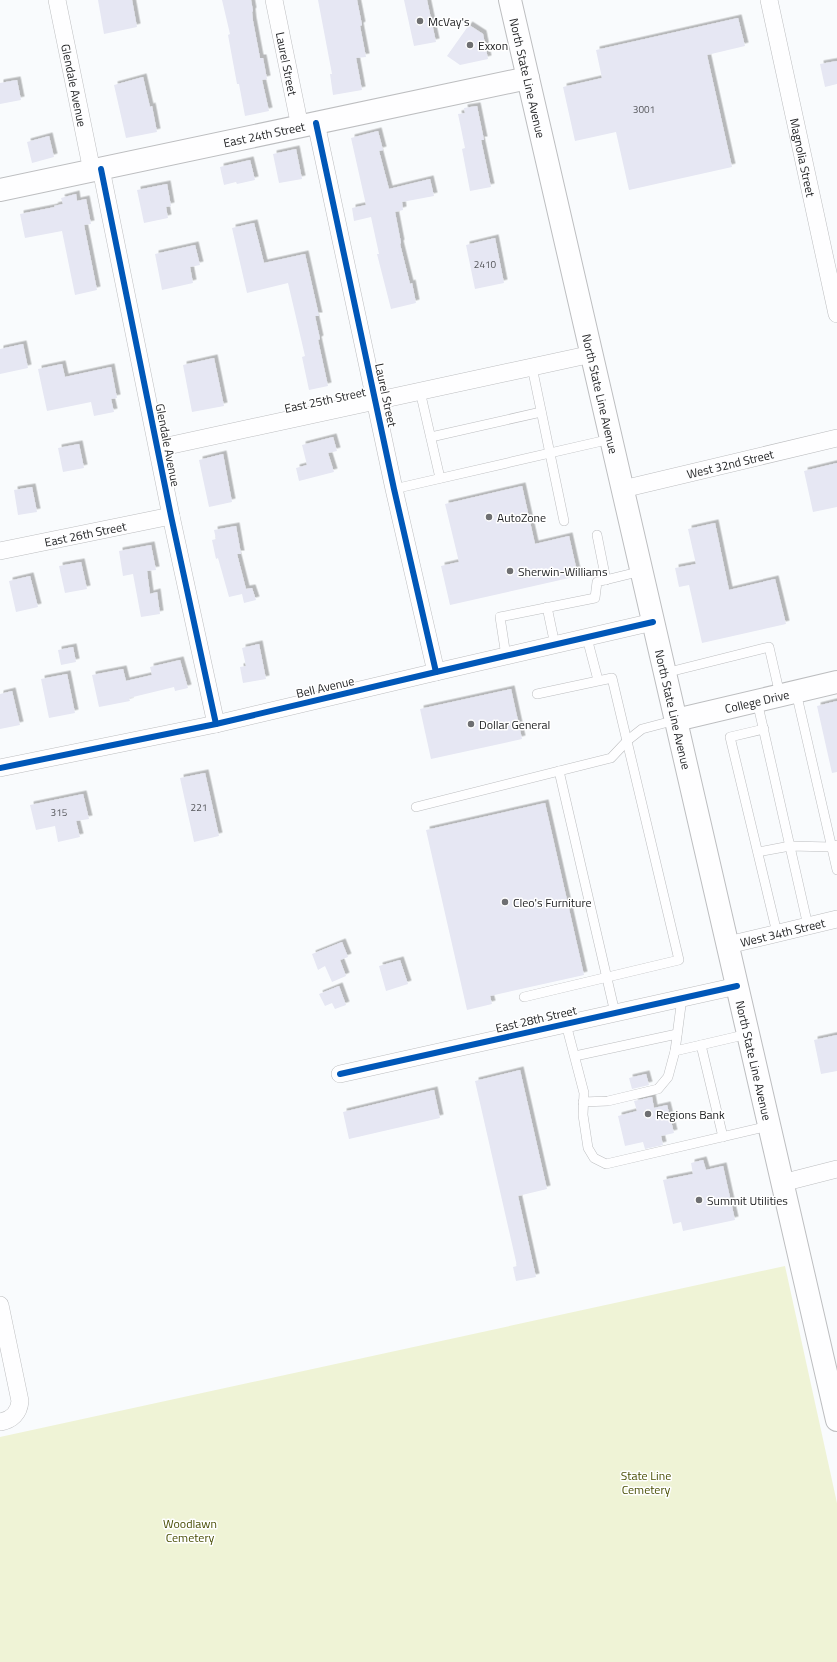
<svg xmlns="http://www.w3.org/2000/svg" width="837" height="1662" font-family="'Titillium Web',sans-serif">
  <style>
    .green { fill: #eff3d6 }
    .building { fill: #e6e7f3; filter: url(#shadow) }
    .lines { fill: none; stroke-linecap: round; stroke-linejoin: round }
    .lane-casing { stroke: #bdbec0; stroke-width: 10 }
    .street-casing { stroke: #bdbec0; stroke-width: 18 }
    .secondary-casing { stroke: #bdbec0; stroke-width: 24 }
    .primary-casing { stroke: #bdbec0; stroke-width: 24 }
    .lane { stroke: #fefeff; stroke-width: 9 }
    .street { stroke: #fefeff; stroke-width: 17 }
    .secondary { stroke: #fefeff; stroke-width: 22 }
    .primary { stroke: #fefeff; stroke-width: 22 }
    .cycleway-casing { stroke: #fff; stroke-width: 8 }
    .cycleway { stroke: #0057b8; stroke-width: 6 }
    .poi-dot { fill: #6e6f71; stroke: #fff; stroke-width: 1.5 }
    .labels { text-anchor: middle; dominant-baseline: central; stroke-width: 3; stroke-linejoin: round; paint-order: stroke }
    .number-label { font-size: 10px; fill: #545559 }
    .poi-label { font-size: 12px; fill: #232426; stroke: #fff; text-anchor: start }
    .street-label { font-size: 12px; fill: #232426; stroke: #fff }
    .park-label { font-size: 12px; fill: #484d03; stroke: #fff }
  </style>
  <defs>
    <filter id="shadow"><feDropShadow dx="3.5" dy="-3.5" stdDeviation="0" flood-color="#0004"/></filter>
  </defs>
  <rect width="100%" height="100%" fill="#f9fbfd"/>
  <polygon class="green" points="785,1266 837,1503 837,1662 0,1662 0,1437"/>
  <g class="building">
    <polygon points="98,0 132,0 137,27 104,34"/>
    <polygon points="222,0 251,0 253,11 252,12 253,21 260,58 263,58 267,79 262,80 269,111 245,116 239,84 237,84 228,35 230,34"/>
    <polygon points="318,0 357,0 362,25 360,26 366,57 356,58 362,90 333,95 330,74 332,74"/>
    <polygon points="404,0 427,0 436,42 414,46"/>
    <polygon points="738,18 745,46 707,55 732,167 629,190 616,132 575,141 563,87 602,78 596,50"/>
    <polygon points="469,25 483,34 488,59 460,65 447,56"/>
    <polygon points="837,61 837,84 825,87 820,64"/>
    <polygon points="143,77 150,107 152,106 157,132 126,138 114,85"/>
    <polygon points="17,80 21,100 0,104 0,83"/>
    <polygon points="477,106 484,140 481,140 491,187 470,191 462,149 465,148 458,114 465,113 464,108"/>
    <polygon points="378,131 383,150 379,151 389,189 430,179 434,196 402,202 403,210 395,212 401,243 400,244 410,284 412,283 416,303 391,309 377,254 379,254 371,217 354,221 352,208 366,205 351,138"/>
    <polygon points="49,136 54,157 32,163 27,142"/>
    <polygon points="296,149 302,179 279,183 273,154"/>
    <polygon points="250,160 255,180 237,184 236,182 224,185 220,167"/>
    <polygon points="167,184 171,206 166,207 168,218 144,223 137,190"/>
    <polygon points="76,194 77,201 86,199 91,224 84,225 97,290 75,295 62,231 25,238 20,214 55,207 54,206 63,204 61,198"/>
    <polygon points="254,223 264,263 305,254 319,316 315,316 320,339 318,340 328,386 309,390 302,357 305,356 288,283 247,293 232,228"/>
    <polygon points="495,238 504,283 475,289 466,245"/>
    <polygon points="195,245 200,265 190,267 193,283 162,290 155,254"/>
    <polygon points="23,344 28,368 0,374 0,349"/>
    <polygon points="214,358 224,406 192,412 183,365"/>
    <polygon points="62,364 65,377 111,367 117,398 111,399 114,412 94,416 91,402 47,411 38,369"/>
    <polygon points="333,437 337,451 328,453 334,472 299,481 296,468 307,465 302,445"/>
    <polygon points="79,444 84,468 63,472 58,448"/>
    <polygon points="223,454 232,502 209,507 199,460"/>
    <polygon points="837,463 837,507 813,512 804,471"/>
    <polygon points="522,486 535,544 569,536 578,576 450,605 441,566 459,562 445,504"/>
    <polygon points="32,487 37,512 18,515 14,490"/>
    <polygon points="715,523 729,590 775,579 786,624 702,643 689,585 679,587 675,568 696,564 688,529"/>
    <polygon points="236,526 241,554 237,554 246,589 252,588 256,600 244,603 242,594 229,597 218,558 216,559 212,540 216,539 214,530"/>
    <polygon points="151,545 156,570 147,571 150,594 157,592 160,614 141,617 133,574 123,576 119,551"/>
    <polygon points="81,562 87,589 65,593 59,566"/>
    <polygon points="30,576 38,607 16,612 9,581"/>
    <polygon points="259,644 266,679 243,683 240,667 246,666 242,648"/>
    <polygon points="73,647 76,662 61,665 58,650"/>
    <polygon points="180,660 188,688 175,691 174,687 129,698 130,701 99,707 92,675 123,669 126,681 152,675 150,667"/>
    <polygon points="67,674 75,713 49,718 41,679"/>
    <polygon points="511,689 522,739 431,759 420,709"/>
    <polygon points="12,691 20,725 0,729 0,694"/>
    <polygon points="837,701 837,772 832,773 817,706"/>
    <polygon points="205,773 219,836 194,842 180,778"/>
    <polygon points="83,794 89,819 76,821 80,837 58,842 55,826 36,830 30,805"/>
    <polygon points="545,803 584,975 490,996 492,1004 467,1010 426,830"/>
    <polygon points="342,942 348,957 340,960 346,976 332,982 325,966 318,970 312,954"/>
    <polygon points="400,960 408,984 386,991 379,966"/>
    <polygon points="339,986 346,1005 335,1009 332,1003 325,1006 319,994"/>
    <polygon points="837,1035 837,1071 821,1074 814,1040"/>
    <polygon points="520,1070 547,1189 518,1196 536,1277 516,1281 513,1267 517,1266 475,1081"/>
    <polygon points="646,1074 649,1085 632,1089 629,1078"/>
    <polygon points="434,1090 440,1118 349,1139 343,1112"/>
    <polygon points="652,1097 654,1108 667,1105 674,1133 661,1136 663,1145 645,1149 643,1142 625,1146 618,1116 637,1111 634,1101"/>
    <polygon points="703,1160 706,1170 723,1166 735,1220 683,1231 681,1222 673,1224 663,1180 693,1174 691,1163"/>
  </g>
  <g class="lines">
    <defs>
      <g id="lane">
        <polyline points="532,367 564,521"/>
        <polyline points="420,391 440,478"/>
        <polyline points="431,437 541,412"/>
        <polyline points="394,489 611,439"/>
        <polyline points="597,535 606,580"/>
        <polyline points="547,607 555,645"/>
        <polyline points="587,638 598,680"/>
        <polyline points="506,656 500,617 595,598 597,582 642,571"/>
        <polyline points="665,673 769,647 780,695"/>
        <polyline points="796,692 837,870"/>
        <polyline points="757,701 808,926"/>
        <polyline points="764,729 730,737 777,933"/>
        <polyline points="559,771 615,1013"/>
        <polyline points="416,807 611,758 628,740 642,729 676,720"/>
        <polyline points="758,852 790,846 832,847 837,845"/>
        <polyline points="524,997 679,960 612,678 537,694"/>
        <polyline points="682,998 675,1051 701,1045"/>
        <polyline points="566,1024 584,1093 583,1115 588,1148 594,1158 606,1164 769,1126"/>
        <polyline points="575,1056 677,1034"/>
        <polyline points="583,1102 608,1101 658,1089 668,1077 675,1051"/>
        <polyline points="723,1137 701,1045 748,1034"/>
      </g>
      <g id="street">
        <path id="s1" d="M 57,0 L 92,171"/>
        <path id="s2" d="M 274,0 L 300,127"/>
        <path id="s3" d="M 769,0 L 837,314"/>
        <polyline points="316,123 394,489 436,672"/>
        <polyline points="101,169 171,516 216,724"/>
        <polyline points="158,448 592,354"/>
        <path id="s4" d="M 623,489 L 837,438"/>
        <path id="s5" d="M 0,551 L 171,516"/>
        <polyline points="0,768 216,724 436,672 653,622"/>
        <path id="s6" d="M 728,945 L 837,919"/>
        <polyline points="340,1074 737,986"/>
        <polyline points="782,1183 837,1169"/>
        <path d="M 0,1305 L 20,1401 C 19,1413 12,1420 0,1422"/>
      </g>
      <g id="secondary">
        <path id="s7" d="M 0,190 L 528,78"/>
        <path id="s8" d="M 676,720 L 837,682"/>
      </g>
      <g id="primary">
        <path id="s9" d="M 510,0 L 837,1420"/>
      </g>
    </defs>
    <use href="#lane" class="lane-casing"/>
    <use href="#street" class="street-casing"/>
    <use href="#secondary" class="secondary-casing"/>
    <use href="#primary" class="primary-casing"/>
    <use href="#lane" class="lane"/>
    <use href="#street" class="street"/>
    <use href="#secondary" class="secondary"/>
    <use href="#primary" class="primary"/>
    <defs>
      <g id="cycleway">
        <polyline points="316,123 394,489 436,672"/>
        <polyline points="101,169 171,516 216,724"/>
        <polyline points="0,768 216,724 436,672 653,622"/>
        <polyline points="340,1074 737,986"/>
      </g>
    </defs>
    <use href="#cycleway" class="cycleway-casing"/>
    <use href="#cycleway" class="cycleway"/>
  </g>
  <g class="poi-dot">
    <circle cx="420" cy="21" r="4"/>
    <circle cx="470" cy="45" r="4"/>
    <circle cx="489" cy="517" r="4"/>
    <circle cx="510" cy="571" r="4"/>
    <circle cx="471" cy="724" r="4"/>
    <circle cx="505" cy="902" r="4"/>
    <circle cx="648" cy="1114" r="4"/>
    <circle cx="699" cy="1200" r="4"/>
  </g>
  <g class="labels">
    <g class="number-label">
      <text x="644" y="109">3001</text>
      <text x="485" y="264">2410</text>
      <text x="199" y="807">221</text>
      <text x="59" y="812">315</text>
    </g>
    <g class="poi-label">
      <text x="428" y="21">McVay's</text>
      <text x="478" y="45">Exxon</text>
      <text x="497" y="517">AutoZone</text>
      <text x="518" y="571">Sherwin-Williams</text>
      <text x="479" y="724">Dollar General</text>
      <text x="513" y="902">Cleo's Furniture</text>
      <text x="656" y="1114">Regions Bank</text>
      <text x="707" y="1200">Summit Utilities</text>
    </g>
    <g class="street-label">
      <text stroke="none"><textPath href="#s2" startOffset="65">Laurel Street</textPath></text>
      <text stroke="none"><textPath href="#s9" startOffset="80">North State Line Avenue</textPath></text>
      <text stroke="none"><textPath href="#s1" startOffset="87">Glendale Avenue</textPath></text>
      <text stroke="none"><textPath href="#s7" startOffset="270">East 24th Street</textPath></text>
      <text stroke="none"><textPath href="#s3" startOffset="161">Magnolia Street</textPath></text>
      <text stroke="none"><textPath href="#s9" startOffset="404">North State Line Avenue</textPath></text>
      <text transform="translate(386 395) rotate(78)">Laurel Street</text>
      <text transform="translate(325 400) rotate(-12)">East 25th Street</text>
      <text transform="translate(168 445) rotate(79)">Glendale Avenue</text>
      <text stroke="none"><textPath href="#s4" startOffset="110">West 32nd Street</textPath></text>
      <text stroke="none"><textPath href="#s5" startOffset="87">East 26th Street</textPath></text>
      <text transform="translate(325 687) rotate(-13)">Bell Avenue</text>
      <text stroke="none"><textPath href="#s8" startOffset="83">College Drive</textPath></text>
      <text stroke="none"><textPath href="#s9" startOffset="728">North State Line Avenue</textPath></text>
      <text stroke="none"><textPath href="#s6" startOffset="56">West 34th Street</textPath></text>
      <text transform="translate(536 1019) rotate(-13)">East 28th Street</text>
      <text stroke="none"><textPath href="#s9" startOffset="1088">North State Line Avenue</textPath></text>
    </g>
    <g class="park-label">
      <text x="646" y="1475">State Line<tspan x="646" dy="14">Cemetery</tspan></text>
      <text x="190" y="1523">Woodlawn<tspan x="190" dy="14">Cemetery</tspan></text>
    </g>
  </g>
</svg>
